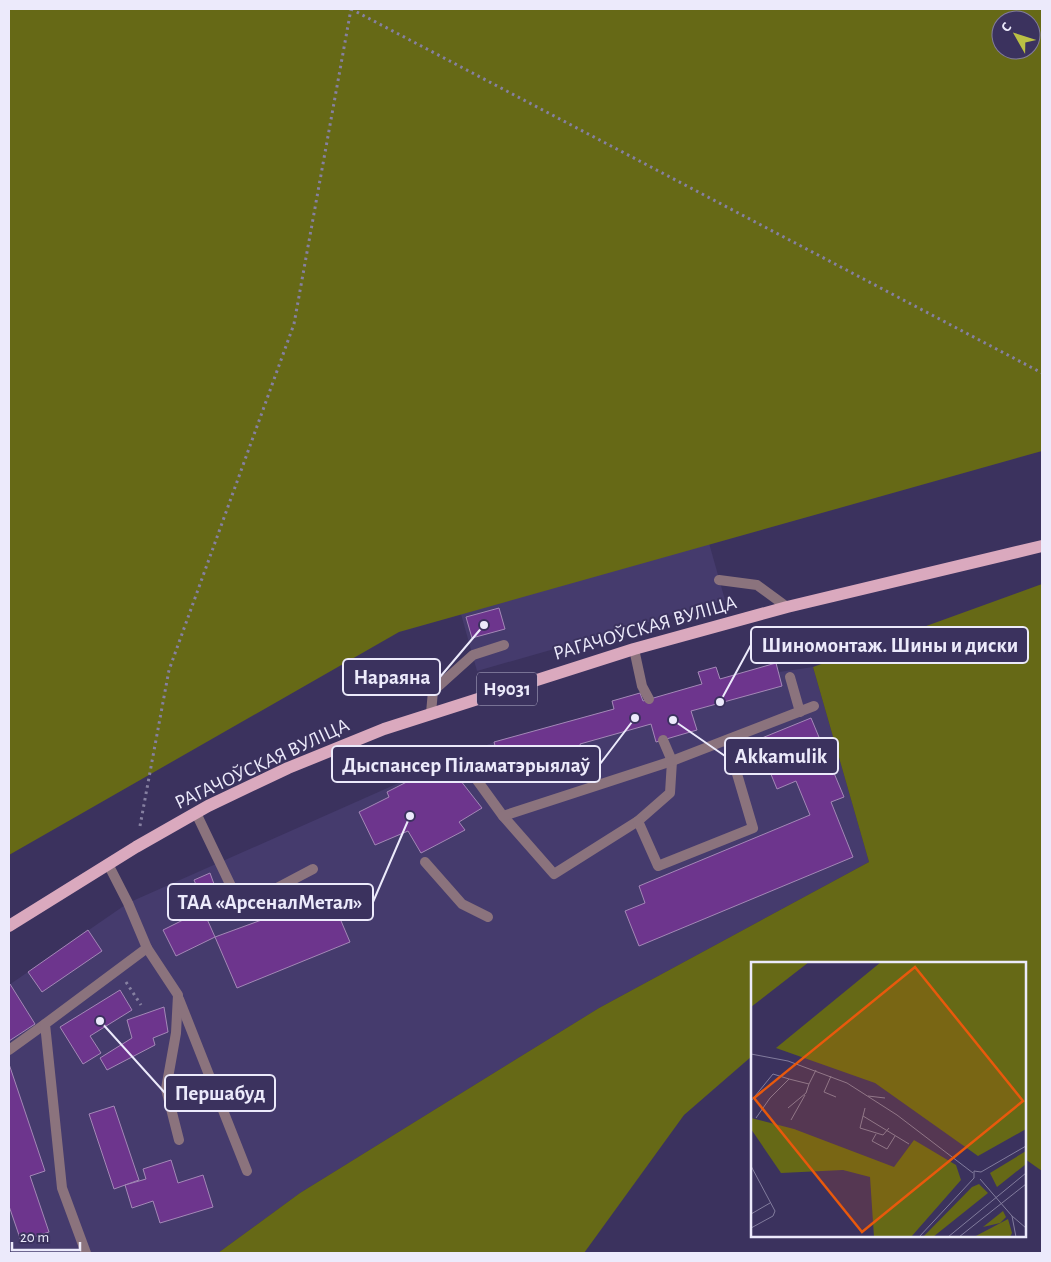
<svg xmlns="http://www.w3.org/2000/svg" width="1051" height="1262" font-family="'Alegreya Sans',sans-serif">
  <style>
    .built { fill: #453b6d }
    .green { fill: #666916; fill-rule: evenodd }
    .building { fill: #6d358d; stroke: #a488b7 }
    .lines { fill: none; stroke-linecap: round; stroke-linejoin: round }
    .path { stroke: #8680a1; stroke-width: 3; stroke-dasharray: 2.5 4; stroke-linecap: butt }
    .lane { stroke: #8b737d; stroke-width: 10 }
    .primary { stroke: #daa9be; stroke-width: 12 }
    .labels { text-anchor: middle; dominant-baseline: central; stroke-width: 4; stroke-linejoin: round; paint-order: stroke }
    .shield { fill: #3b325e; stroke: #b7b3cc; stroke-width: 1 }
    .shield-label { font-size: 19px; font-weight: bold; fill: #eceafb }
    .street-label { font-size: 20px; fill: #eceafb; stroke: #3b325e }
    .inset-road { fill: none; stroke: #827c9d; stroke-width: 1 }
    .view { fill: #e8590c; fill-opacity: 0.15; stroke: #e8590c; stroke-width: 2.5 }
    .inset-edge { fill: none; stroke: #eceafb; stroke-width: 2.5 }
    .leader { fill: none; stroke: #eceafb; stroke-width: 2 }
    .callout-dot { fill: #eceafb; stroke: #3b325e; stroke-width: 2 }
    .callout { fill: #3b325e; stroke: #eceafb; stroke-width: 2 }
    .callout-label { font-size: 21px; text-anchor: middle; font-weight: bold; fill: #eceafb }
  </style>
  <rect width="100%" height="100%" fill="#3b325e"/>
  <g class="built">
    <polygon points="707,536 725,600 477,671 459,607"/>
    <polygon points="776,663 779,672 813,667 869,862 599,1008 300,1193 218,1253 9,1253 9,985 128,903 446,762 494,742 613,709 612,701 640,693 643,701"/>
  </g>
  <g class="green">
    <path d="M 9,9 L 1042,9 L 1042,451 L 399,632 L 9,855 ZM 1001,20 L 1031,20 L 1031,50 L 1001,50 Z"/>
    <polygon points="1042,584 1042,1171 1025,1159 1025,963 752,963 752,1056 684,1115 584,1253 218,1253 300,1193 599,1008 869,862 813,667"/>
  </g>
  <g class="building">
    <polygon points="499,608 505,629 472,638 466,617"/>
    <polygon points="776,663 782,686 691,711 697,730 656,742 651,724 580,744 584,759 505,781 494,742 614,709 612,701 640,693 643,701 702,684 698,672 716,667 720,679"/>
    <polygon points="811,718 844,797 831,802 853,857 639,946 625,911 645,903 639,886 810,815 796,781 777,789 757,740"/>
    <polygon points="446,762 482,808 459,822 465,830 421,853 408,831 375,845 359,812 389,797 387,792"/>
    <polygon points="210,873 218,895 203,901 194,880"/>
    <polygon points="330,895 350,942 237,988 215,937"/>
    <polygon points="203,910 215,937 176,956 163,930"/>
    <polygon points="88,930 102,951 42,992 28,972"/>
    <polygon points="10,984 35,1024 9,1041 9,985"/>
    <polygon points="120,990 132,1010 90,1036 101,1053 83,1064 60,1027"/>
    <polygon points="164,1007 168,1032 153,1038 155,1045 107,1070 100,1058 132,1038 127,1020"/>
    <polygon points="9,1064 45,1171 30,1176 49,1232 21,1241 9,1206"/>
    <polygon points="114,1106 139,1180 114,1189 89,1114"/>
    <polygon points="171,1160 178,1183 203,1175 213,1207 160,1223 153,1201 132,1208 125,1185 146,1179 143,1169"/>
  </g>
  <g class="lines">
    <g class="path">
      <polyline points="351,9 1042,373"/>
      <polyline points="140,826 169,670 294,324 351,9"/>
      <polyline points="126,982 141,1005"/>
    </g>
    <g class="lane">
      <polyline points="719,580 757,585 787,607"/>
      <polyline points="634,649 642,686 649,699"/>
      <polyline points="790,677 800,712"/>
      <polyline points="431,713 433,691 473,655 504,645"/>
      <polyline points="474,776 503,816 554,874 638,821 670,793 672,761 663,740"/>
      <polyline points="196,813 241,907 313,869"/>
      <polyline points="503,816 672,761 814,706"/>
      <polyline points="638,821 658,866 753,828 727,740"/>
      <polyline points="425,862 462,904 488,917"/>
      <polyline points="147,948 178,995 176,1033 166,1089 179,1140"/>
      <polyline points="179,999 247,1171"/>
      <polyline points="9,1050 45,1024"/>
      <polyline points="86,1253 62,1188 45,1024 147,948 128,903 108,864"/>
    </g>
    <polyline class="primary" points="9,926 136,847 208,806 288,768 384,729 634,649 787,607 1042,546"/>
  </g>
  <g class="labels">
    <rect class="shield" x="477" y="672.5" width="60" height="33" rx="4"/>
    <g class="shield-label">
      <text x="507" y="689">Н9031</text>
    </g>
    <g class="street-label">
      <text transform="translate(645 628) rotate(-16)">РАГАЧОЎСКАЯ ВУЛІЦА</text>
      <text transform="translate(262 764) rotate(-25)">РАГАЧОЎСКАЯ ВУЛІЦА</text>
    </g>
  </g>
  <g transform="translate(751 962)">
    <rect width="275" height="275" fill="#3b325e"/>
    <path d="M 0,0 L 58,0 L 0,45 ZM 130,0 L 275,0 L 275,167 L 227,194 L 124,121 L 25,86 ZM 0,156 L 43,167 L 143,205 L 163,178 L 205,203 L 210,218 L 160,275 L 123,275 L 119,215 L 92,208 L 30,211 L 0,167 ZM 275,189 L 275,202 L 246,225 L 239,211 ZM 228,222 L 237,231 L 182,275 L 172,275 L 221,225 ZM 252,249 L 255,255 L 249,261 L 232,265 ZM 257,257 L 261,271 L 259,275 L 223,275 Z" fill="#666916"/>
    <path class="inset-road" d="M 0,92 L 37,99 L 96,121 L 146,153 L 222,211M 80,114 L 73,130 L 85,135M 117,134 L 134,136M 0,139 L 22,112 L 38,117M 37,146 L 55,131 L 58,122M 114,146 L 109,166 L 132,173 L 138,166M 112,154 L 158,182M 5,156 L 19,136 L 38,117 L 58,122 L 65,108M 40,158 L 54,133M 125,172 L 121,179 L 136,187 L 144,174M 0,204 L 24,249 L 22,254 L 0,266M 229,217 L 261,254 L 265,275M 0,252 L 19,241M 261,254 L 275,266M 168,275 L 223,216 L 223,209 L 230,210 L 275,184M 197,275 L 275,211M 208,275 L 275,222"/>
    <path class="view" d="M 164,5 L 272,139 L 111,270 L 3,136 Z"/>
    <rect width="275" height="275" class="inset-edge"/>
  </g>
  <path class="leader" d="M720 702L751 645M484 625L440 677M673 720L725 756M635 718L600 764M410 816L373 902M100 1021L165 1093"/>
  <g class="callout-dot">
    <circle cx="720" cy="702" r="5"/>
    <circle cx="484" cy="625" r="5"/>
    <circle cx="673" cy="720" r="5"/>
    <circle cx="635" cy="718" r="5"/>
    <circle cx="410" cy="816" r="5"/>
    <circle cx="100" cy="1021" r="5"/>
  </g>
  <g class="callout">
    <rect x="751" y="627" width="277" height="36" rx="5"/>
    <rect x="343" y="659" width="97" height="36" rx="5"/>
    <rect x="725" y="738" width="113" height="36" rx="5"/>
    <rect x="332" y="746" width="268" height="36" rx="5"/>
    <rect x="168" y="884" width="205" height="36" rx="5"/>
    <rect x="165" y="1075" width="110" height="36" rx="5"/>
  </g>
  <g class="callout-label">
    <text x="890" y="652">Шиномонтаж. Шины и диски</text>
    <text x="392" y="684">Нараяна</text>
    <text x="781" y="763">Akkamulik</text>
    <text x="466" y="772">Дыспансер Піламатэрыялаў</text>
    <text x="270" y="909">ТАА «АрсеналМетал»</text>
    <text x="220" y="1100">Першабуд</text>
  </g>
  <rect width="1051" height="1262" fill="none" stroke="#eceafb" stroke-width="20"/>
  <g transform="translate(1016 35) rotate(309)"><circle r="24" fill="#3b325e" stroke="#827c9d"/>
  <path d="M0-4L9 19L0 12L-9 19Z" fill="#bbc044"/>
  <text y="-8" font-size="14" font-weight="bold" text-anchor="middle" fill="#eceafb">С</text>
  </g>
  <path d="M12 1242v8h68v-8" fill="none" stroke="#eceafb" stroke-width="2.5"/>
  <text x="20" y="1242" font-size="15" fill="#eceafb" stroke="#3b325e" stroke-width="4" paint-order="stroke">20 m</text>
</svg>
